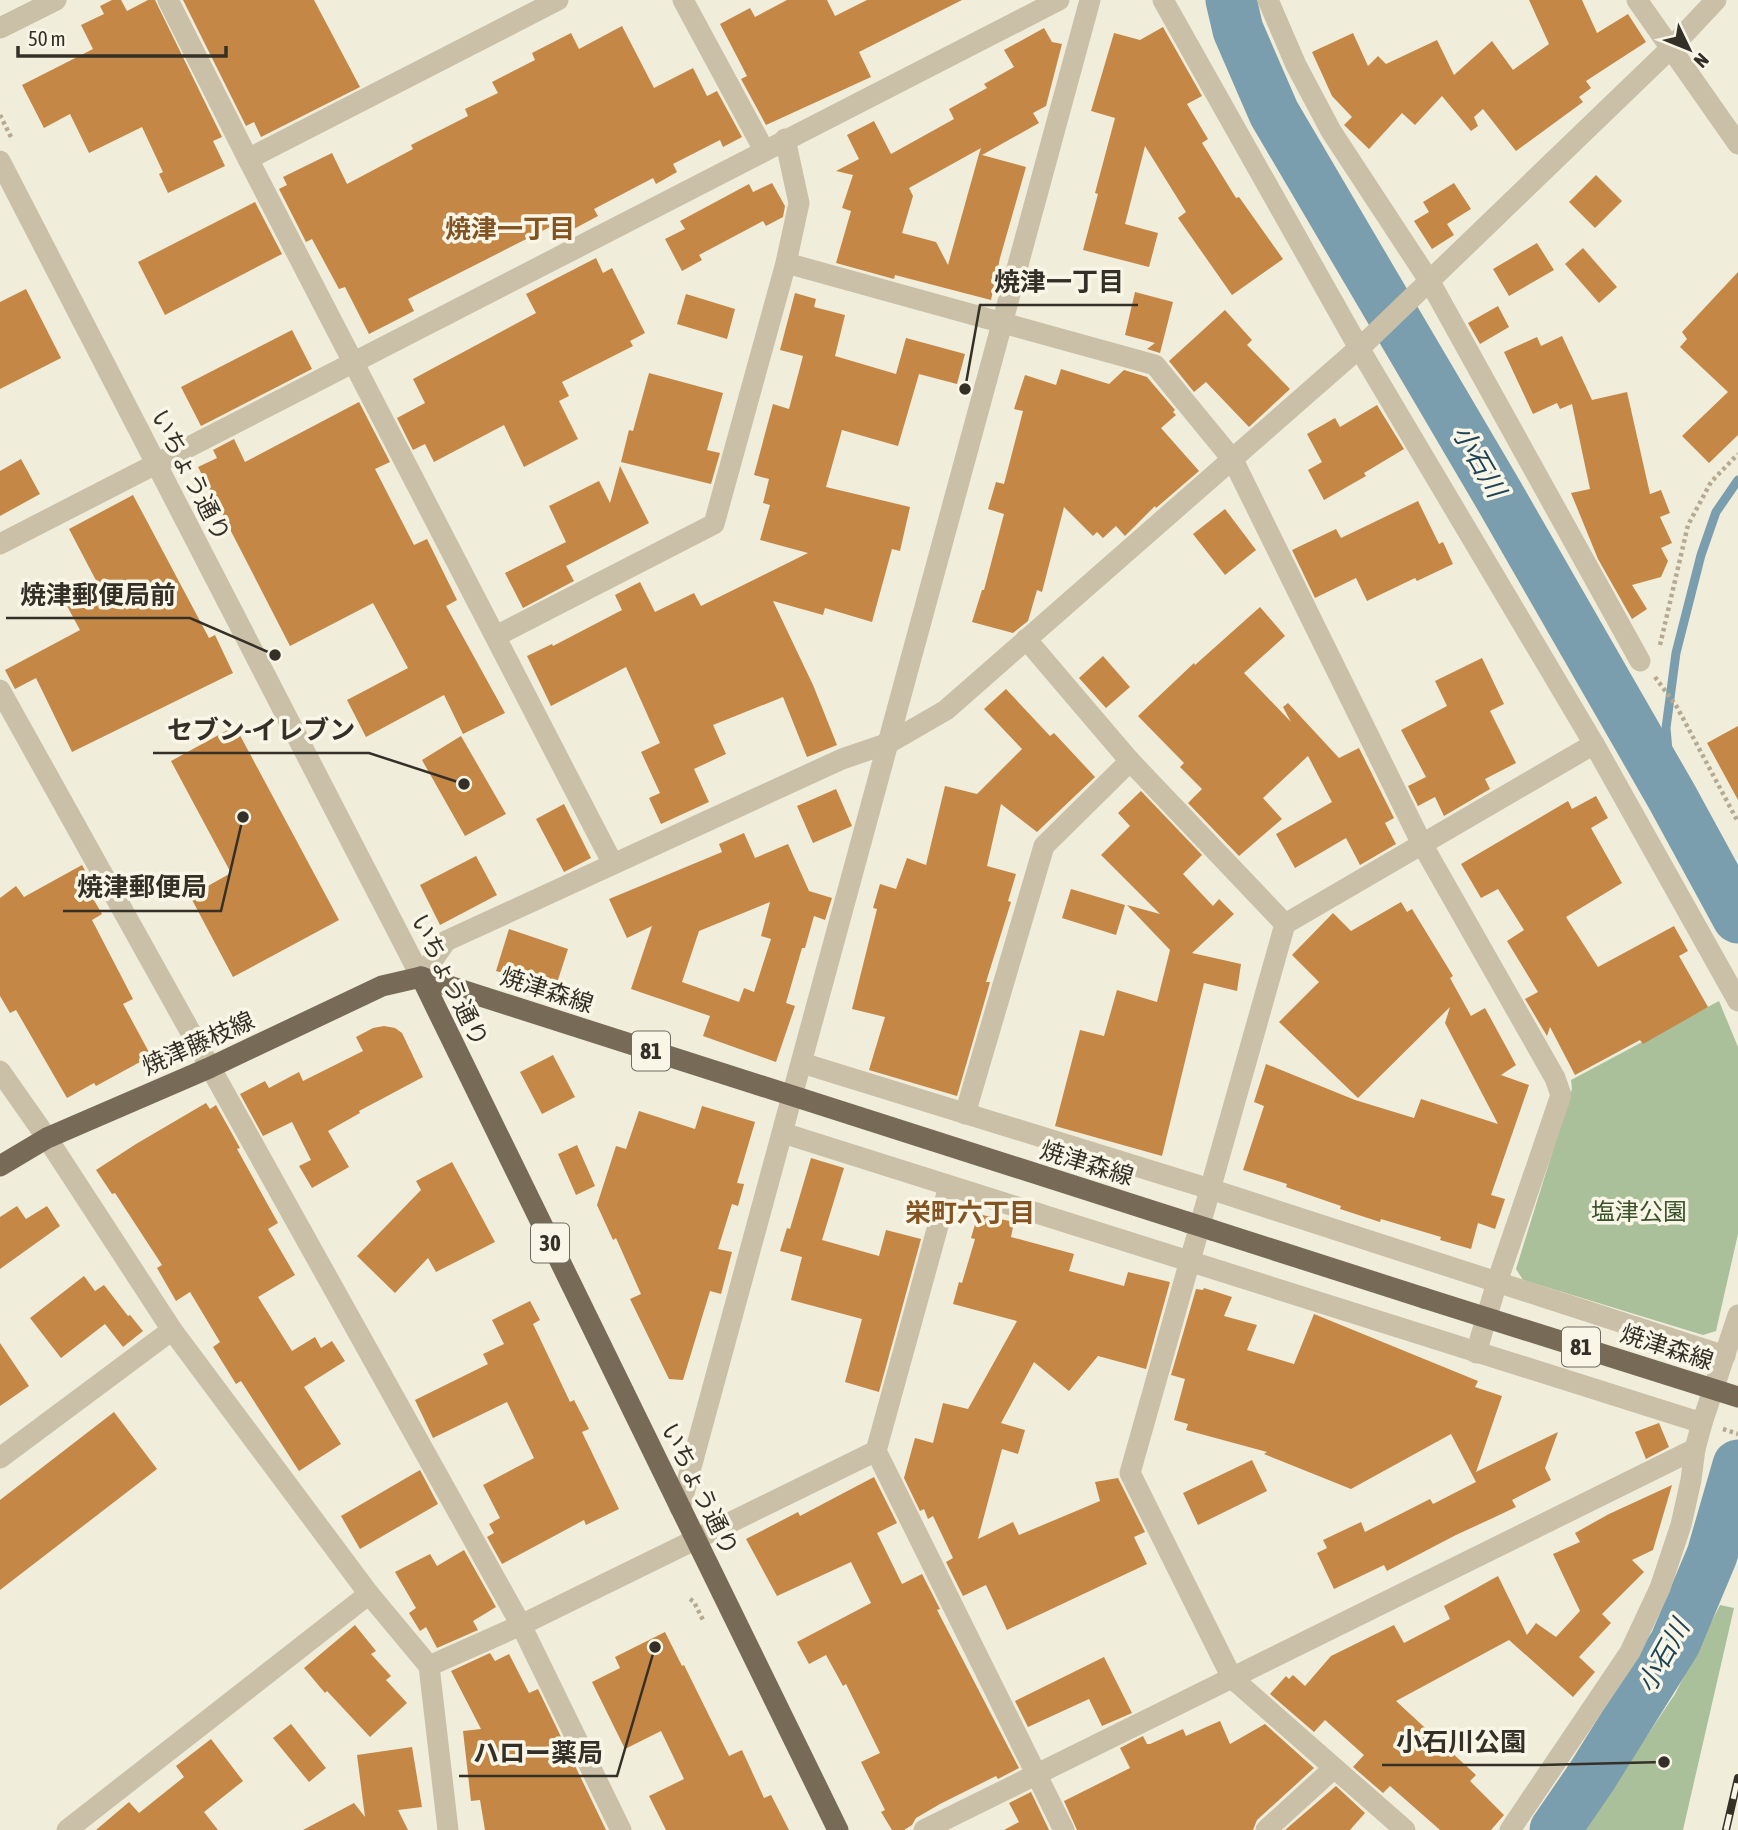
<svg xmlns="http://www.w3.org/2000/svg" width="1738" height="1830" font-family="'Asap Condensed','Noto Sans JP',sans-serif">
  <style>
    .green { fill: #a9c09b }
    .lines { fill: none; stroke-linecap: round; stroke-linejoin: round }
    .stream { stroke: #7a9eae; stroke-width: 9 }
    .river { stroke: #7a9eae; stroke-width: 51 }
    .building { fill: #c48746; fill-rule: evenodd }
    .path { stroke: #b5aa91; stroke-width: 4.5; stroke-dasharray: 3.5 3.5; stroke-linecap: butt }
    .minor { stroke: #c9c0a7; stroke-width: 21 }
    .major { stroke: #776b58; stroke-width: 21 }
    .rail-casing { stroke: #353027; stroke-width: 8 }
    .rail { stroke: #f9f6e7; stroke-width: 5; stroke-dasharray: 16; stroke-linecap: butt }
    .major-bridge { stroke: #776b58; stroke-width: 21 }
    .labels { text-anchor: middle; dominant-baseline: central; stroke-width: 7; stroke-linejoin: round; paint-order: stroke }
    .shield { fill: #f9f6e7; stroke: #706b61; stroke-width: 2 }
    .shield-label { font-size: 23px; font-weight: bold; fill: #353027 }
    .street-label { font-size: 24px; fill: #353027; stroke: #f9f6e7 }
    .park-label { font-size: 24px; fill: #3a532b; stroke: #f9f6e7 }
    .neighbourhood-label { font-size: 26px; font-weight: bold; fill: #835321; stroke: #f9f6e7 }
    .water-label { font-size: 26px; font-style: italic; fill: #1d4356; stroke: #f9f6e7 }
    .leader { fill: none; stroke: #353027; stroke-width: 2.5 }
    .callout-dot { fill: #353027; stroke: #f9f6e7; stroke-width: 2.5 }
    .callout-label { font-size: 26px; text-anchor: middle; font-weight: bold; fill: #353027; stroke: #f9f6e7; stroke-width: 7; stroke-linejoin: round; paint-order: stroke }
  </style>
  <rect width="100%" height="100%" fill="#f1eddb"/>
  <g class="green">
    <polygon points="1719,1001 1738,1047 1738,1234 1716,1331 1703,1335 1523,1280 1516,1269 1572,1089 1571,1080"/>
    <polygon points="1720,1605 1734,1608 1683,1830 1584,1830 1675,1694"/>
  </g>
  <g class="lines">
    <polyline class="stream" points="1672,797 1666,728 1676,653 1701,555 1716,512 1738,480"/>
    <g class="river">
      <polyline points="1231,0 1238,30 1274,113 1498,494 1672,797 1738,918"/>
      <polyline points="1555,1830 1592,1776 1675,1643 1712,1555 1738,1465"/>
    </g>
  </g>
  <g class="building">
    <polygon points="112,0 121,0 127,11 148,0 155,0 222,137 213,141 225,166 168,193 159,174 163,172 142,127 89,153 70,114 44,128 22,85 93,49 81,25 104,14 100,6"/>
    <polygon points="183,0 314,0 360,87 261,137 254,122 246,126"/>
    <polygon points="787,0 827,0 835,16 867,0 962,0 859,52 871,77 766,125 741,79 747,76 720,24 750,8 755,17"/>
    <polygon points="1529,0 1582,0 1597,33 1628,14 1646,42 1586,81 1591,88 1579,97 1583,102 1516,151 1483,109 1474,117 1478,126 1471,131 1442,96 1415,125 1402,113 1369,149 1344,125 1352,117 1332,96 1312,52 1353,33 1368,66 1378,56 1386,64 1437,40 1454,75 1492,41 1513,70 1549,44"/>
    <polygon points="622,26 654,88 693,68 707,96 717,91 742,137 723,147 720,140 673,164 677,172 656,184 653,178 594,209 598,216 570,231 564,220 408,299 414,311 369,334 345,287 339,289 312,239 306,242 279,189 287,185 283,177 332,153 347,184 413,149 411,145 468,116 465,109 498,93 492,82 535,60 532,53 571,33 579,49"/>
    <polygon points="1163,27 1202,96 1187,104 1208,139 1202,143 1236,198 1239,197 1283,259 1232,295 1178,218 1186,212 1145,146 1125,224 1158,233 1149,267 1083,250 1098,194 1095,193 1115,118 1091,111 1114,33 1140,40"/>
    <path d="M 1044,28 L 1052,42 L 1062,44 L 1046,106 L 1033,113 L 1039,123 L 982,155 L 1026,167 L 1000,258 L 991,300 L 895,275 L 894,279 L 836,263 L 851,211 L 842,208 L 853,175 L 836,171 L 859,159 L 847,135 L 874,121 L 891,154 L 954,119 L 949,109 L 987,88 L 984,84 L 1014,67 L 1004,50 ZM 981,148 L 979,154 L 948,265 L 936,242 L 902,233 L 913,196 L 909,188 Z"/>
    <polygon points="1596,175 1622,201 1595,228 1569,202"/>
    <polygon points="772,183 785,206 783,217 766,226 763,221 699,255 702,260 682,271 665,239 685,229 680,221 749,184 753,192"/>
    <polygon points="1454,183 1471,209 1447,224 1454,235 1432,249 1414,221 1429,212 1423,202"/>
    <polygon points="255,202 282,254 165,315 138,262"/>
    <polygon points="1537,243 1554,270 1509,296 1493,269"/>
    <polygon points="1583,248 1617,287 1599,303 1565,264"/>
    <polygon points="596,258 603,273 612,268 645,333 630,341 633,346 562,382 569,396 559,401 578,439 524,467 504,425 434,462 425,444 413,450 397,418 425,403 413,379 536,313 526,294"/>
    <polygon points="1738,272 1738,435 1709,463 1682,436 1728,392 1680,347 1687,339 1682,332"/>
    <polygon points="26,289 61,358 0,389 0,302"/>
    <polygon points="1135,292 1173,302 1160,353 1147,349 1155,343 1125,335"/>
    <polygon points="795,293 816,299 814,307 845,315 835,356 896,374 906,338 965,354 957,384 919,374 898,446 842,430 826,487 910,507 900,551 892,549 872,622 825,608 823,615 773,601 813,685 837,745 807,757 783,697 713,725 726,754 694,769 709,802 661,824 649,798 660,793 641,752 660,743 626,667 551,706 527,656 552,644 553,646 622,610 615,595 640,582 655,612 694,593 701,606 808,553 760,540 770,505 763,503 769,479 754,475 773,404 789,409 803,356 780,350"/>
    <polygon points="686,294 735,309 727,339 677,324"/>
    <polygon points="1498,306 1509,327 1480,344 1468,323"/>
    <polygon points="1225,310 1252,340 1247,345 1290,389 1249,427 1206,382 1194,392 1169,361"/>
    <polygon points="292,330 312,369 201,426 181,387"/>
    <polygon points="1562,336 1592,400 1627,392 1650,494 1661,490 1670,513 1660,517 1672,543 1661,548 1668,561 1661,577 1632,585 1647,609 1632,619 1598,559 1571,493 1590,489 1572,404 1560,409 1557,403 1533,414 1504,352 1537,337 1541,346"/>
    <polygon points="1061,369 1109,384 1124,370 1147,377 1175,410 1173,412 1176,415 1161,428 1199,471 1156,508 1155,506 1125,536 1116,526 1103,538 1097,532 1093,536 1064,507 1042,592 1037,590 1028,621 1013,633 972,622 982,590 984,590 1004,514 988,509 996,482 1004,484 1023,411 1014,409 1025,375 1056,385"/>
    <polygon points="649,373 723,393 707,450 720,453 711,484 621,462 629,430 633,431"/>
    <polygon points="359,402 390,462 375,469 414,545 427,539 457,600 446,606 505,713 463,734 444,695 366,737 347,700 408,668 373,603 290,646 198,467 217,458 213,450 234,439 245,462"/>
    <polygon points="1377,405 1404,449 1364,473 1366,476 1324,500 1308,470 1322,462 1307,434 1335,418 1340,427"/>
    <polygon points="21,459 40,494 0,516 0,471"/>
    <polygon points="620,466 649,523 566,566 574,581 523,608 505,573 566,542 549,506 599,481 610,503"/>
    <polygon points="133,495 209,638 215,635 233,673 72,752 36,678 15,689 5,670 80,630 67,606 100,588 69,529"/>
    <polygon points="1418,501 1439,544 1443,542 1453,564 1417,581 1415,578 1367,601 1356,578 1315,598 1292,550 1336,529 1341,538"/>
    <polygon points="1225,509 1256,550 1225,575 1193,534"/>
    <polygon points="1260,607 1285,636 1244,673 1291,722 1283,707 1288,703 1339,758 1359,748 1394,818 1385,823 1396,844 1360,865 1346,838 1295,868 1276,834 1332,802 1308,756 1263,798 1282,819 1239,856 1188,803 1202,789 1180,767 1184,763 1138,716 1194,663 1195,665"/>
    <polygon points="1103,656 1130,687 1106,708 1079,678"/>
    <polygon points="1482,658 1504,704 1490,711 1516,763 1485,779 1490,789 1444,816 1435,797 1418,806 1408,786 1426,777 1401,730 1447,706 1435,681"/>
    <polygon points="1006,689 1050,736 1054,733 1095,777 1037,832 1001,804 987,866 1016,874 1008,901 1011,902 986,982 990,982 987,993 957,1096 869,1070 885,1017 852,1009 877,909 873,908 880,884 896,889 907,858 926,865 945,786 977,794 1022,749 984,709"/>
    <polygon points="235,726 339,920 233,977 190,896 231,873 171,761"/>
    <polygon points="1738,726 1738,800 1707,743"/>
    <polygon points="461,736 506,814 465,836 422,760"/>
    <polygon points="836,789 852,826 813,843 797,806"/>
    <polygon points="1141,791 1202,855 1183,874 1213,906 1219,899 1234,914 1192,953 1241,964 1237,991 1204,983 1162,1156 1055,1126 1080,1030 1104,1036 1117,990 1157,1002 1170,950 1127,905 1160,914 1101,855 1130,826 1118,813"/>
    <polygon points="1596,796 1608,818 1591,828 1622,883 1566,917 1598,967 1674,926 1688,951 1679,956 1708,1007 1643,1044 1640,1040 1575,1075 1550,1027 1547,1036 1525,999 1538,992 1507,941 1524,930 1498,889 1481,898 1461,864 1568,801 1572,809"/>
    <polygon points="564,804 591,858 564,872 536,819"/>
    <path d="M 744,833 L 755,858 L 788,844 L 809,891 L 832,898 L 825,920 L 814,916 L 805,948 L 802,948 L 786,1003 L 795,1006 L 776,1062 L 703,1036 L 710,1016 L 631,989 L 652,926 L 627,938 L 609,899 L 722,852 L 719,844 ZM 770,902 L 761,936 L 771,939 L 754,992 L 744,988 L 739,1002 L 682,982 L 699,931 Z"/>
    <polygon points="476,856 497,895 440,925 420,885"/>
    <polygon points="82,865 93,885 87,888 102,914 92,920 133,999 123,1004 151,1056 96,1086 94,1083 67,1098 16,1010 10,1013 0,996 0,898 16,886 24,897"/>
    <polygon points="1071,889 1125,905 1116,935 1062,918"/>
    <polygon points="1401,902 1407,912 1412,909 1453,976 1450,978 1471,1016 1485,1008 1516,1065 1501,1075 1529,1085 1491,1195 1505,1199 1495,1229 1478,1223 1471,1249 1440,1240 1441,1237 1381,1219 1380,1222 1340,1209 1341,1206 1286,1187 1287,1184 1243,1170 1264,1106 1254,1102 1266,1064 1355,1100 1414,1118 1421,1099 1498,1124 1445,1023 1450,1007 1358,1098 1279,1022 1319,982 1292,955 1333,913 1351,931"/>
    <polygon points="509,929 568,949 555,989 496,971"/>
    <polygon points="384,1026 395,1028 402,1033 423,1077 359,1111 360,1113 328,1131 349,1167 312,1188 299,1166 311,1160 292,1122 263,1136 240,1094 265,1081 269,1088 299,1072 303,1081 363,1051 356,1037 373,1028"/>
    <polygon points="553,1055 575,1097 542,1114 520,1072"/>
    <polygon points="206,1103 210,1109 216,1105 240,1148 237,1149 278,1223 268,1229 295,1275 258,1297 292,1351 315,1337 321,1348 332,1341 345,1361 304,1387 341,1444 299,1471 241,1381 236,1384 213,1347 220,1342 190,1292 176,1301 157,1268 162,1265 115,1193 112,1194 96,1170 136,1144"/>
    <polygon points="702,1106 755,1122 737,1183 744,1184 738,1206 732,1204 718,1249 732,1252 721,1294 710,1291 683,1380 669,1379 630,1299 641,1294 616,1238 613,1240 597,1205 616,1146 626,1149 639,1111 695,1129"/>
    <polygon points="577,1145 595,1186 576,1195 558,1154"/>
    <polygon points="811,1158 844,1168 822,1240 879,1256 886,1230 921,1239 879,1392 845,1382 862,1319 791,1300 802,1257 780,1251 787,1228 790,1229"/>
    <polygon points="452,1162 495,1242 436,1272 428,1258 395,1293 357,1256 421,1190 416,1181"/>
    <polygon points="17,1206 26,1219 47,1206 60,1226 0,1269 0,1217"/>
    <polygon points="978,1214 1014,1222 1011,1237 1074,1254 1069,1271 1124,1286 1128,1272 1170,1282 1146,1369 1098,1356 1069,1391 1034,1362 1001,1423 1025,1430 1018,1454 1002,1449 978,1539 1013,1522 1019,1535 1100,1501 1095,1482 1118,1478 1145,1532 1134,1537 1147,1564 1007,1630 986,1585 963,1596 946,1562 953,1558 933,1516 928,1519 924,1509 920,1511 904,1478 915,1438 933,1443 943,1403 968,1409 1017,1321 953,1304 959,1282 962,1283 975,1239 971,1238"/>
    <polygon points="84,1276 95,1291 104,1285 128,1316 130,1315 143,1331 123,1347 105,1324 61,1358 30,1318"/>
    <polygon points="1204,1288 1232,1297 1224,1316 1257,1325 1247,1350 1294,1364 1314,1314 1478,1381 1475,1387 1502,1396 1476,1472 1558,1432 1545,1468 1551,1480 1512,1500 1516,1507 1495,1517 1456,1535 1387,1571 1384,1565 1334,1589 1317,1553 1327,1548 1323,1540 1361,1522 1365,1532 1430,1499 1433,1504 1476,1482 1451,1434 1351,1489 1264,1454 1267,1452 1186,1430 1188,1424 1174,1420 1185,1379 1171,1375 1196,1289 1203,1290"/>
    <polygon points="530,1301 540,1320 533,1324 570,1402 574,1400 589,1429 582,1432 619,1509 586,1525 584,1520 502,1564 487,1537 494,1533 489,1524 500,1518 483,1485 534,1458 507,1402 433,1438 415,1400 488,1364 483,1354 504,1344 492,1320"/>
    <polygon points="0,1343 29,1386 0,1406"/>
    <polygon points="114,1412 157,1469 0,1590 0,1500"/>
    <polygon points="1659,1423 1669,1447 1646,1459 1635,1432"/>
    <polygon points="1252,1460 1267,1491 1198,1525 1183,1493"/>
    <polygon points="420,1470 438,1504 360,1549 341,1516"/>
    <polygon points="874,1477 897,1523 877,1533 902,1584 922,1574 940,1609 937,1610 1019,1768 998,1779 996,1776 940,1804 916,1818 912,1825 904,1830 892,1830 881,1812 885,1810 861,1762 880,1753 846,1684 843,1686 826,1655 809,1664 797,1642 871,1603 851,1562 777,1596 746,1539 798,1512 800,1516"/>
    <polygon points="1672,1485 1653,1550 1632,1560 1644,1572 1602,1614 1611,1623 1579,1657 1595,1672 1573,1697 1509,1640 1396,1701 1476,1775 1470,1781 1504,1815 1491,1830 1440,1830 1390,1786 1383,1793 1353,1767 1364,1755 1325,1720 1314,1732 1270,1694 1286,1676 1289,1679 1293,1675 1305,1686 1331,1656 1394,1625 1404,1643 1450,1619 1444,1606 1498,1576 1527,1635 1536,1623 1556,1637 1580,1611 1553,1554 1580,1542 1575,1533 1609,1514"/>
    <polygon points="464,1550 496,1607 473,1621 478,1630 437,1648 426,1627 420,1631 409,1613 416,1608 395,1572 430,1554 437,1566"/>
    <polygon points="355,1625 376,1651 371,1654 391,1676 386,1680 407,1703 370,1737 327,1691 325,1693 304,1668"/>
    <polygon points="665,1632 682,1666 684,1665 729,1756 742,1750 764,1798 771,1795 789,1830 666,1830 649,1796 684,1779 661,1731 625,1749 592,1682 620,1668 615,1657"/>
    <polygon points="490,1653 495,1661 509,1654 529,1693 538,1689 606,1830 485,1830 480,1800 471,1801 463,1731 481,1729 451,1671"/>
    <polygon points="1104,1657 1132,1713 1102,1726 1089,1699 1028,1727 1015,1701"/>
    <polygon points="1220,1721 1230,1744 1265,1724 1314,1768 1257,1820 1253,1830 1077,1830 1064,1801 1130,1768 1120,1748 1143,1736 1147,1744 1150,1744 1183,1729 1186,1736"/>
    <polygon points="291,1724 326,1768 309,1782 273,1738"/>
    <polygon points="211,1739 243,1781 204,1812 218,1830 96,1830 129,1802 139,1813 184,1777 176,1766"/>
    <polygon points="412,1747 422,1807 398,1810 408,1830 303,1830 354,1803 365,1817 357,1755"/>
    <polygon points="1336,1786 1365,1813 1350,1830 1285,1830"/>
    <polygon points="1031,1792 1049,1830 1004,1830 1019,1822 1009,1803"/>
  </g>
  <g class="lines">
    <g class="path">
      <polyline points="0,115 12,139"/>
      <polyline points="1660,645 1688,525 1711,482 1738,454"/>
      <polyline points="1655,677 1677,707 1738,822"/>
      <polyline points="1723,1429 1738,1434"/>
      <polyline points="690,1599 694,1602 704,1622"/>
    </g>
    <g class="minor">
      <polyline points="168,0 248,159 613,864"/>
      <polyline points="683,0 764,150"/>
      <polyline points="1163,0 1359,348 1594,744 1738,1001"/>
      <polyline points="1268,0 1296,65 1331,131 1430,282 1640,661"/>
      <polyline points="1637,0 1738,144"/>
      <polyline points="0,28 56,0"/>
      <polyline points="248,159 558,0"/>
      <polyline points="0,161 421,977 446,941 842,759 889,743 946,710 1367,341 1671,48 1716,0"/>
      <polyline points="786,263 1155,365 1233,460 1422,844 1555,1078 1561,1095 1497,1282 1476,1353"/>
      <polyline points="0,544 1059,0"/>
      <polyline points="496,636 714,524 786,263 799,203 785,139"/>
      <polyline points="1026,639 1130,761 1285,924 1130,1473 1232,1678 1405,1830"/>
      <polyline points="0,690 521,1625 621,1830"/>
      <polyline points="1285,924 1594,744"/>
      <polyline points="802,1063 1210,1189 1725,1356"/>
      <polyline points="0,1071 47,1138 172,1330 369,1594 429,1666 448,1830"/>
      <polyline points="965,1114 1044,846 1130,761"/>
      <polyline points="783,1133 1702,1423"/>
      <polyline points="949,1186 876,1451 1064,1830"/>
      <polyline points="0,1458 172,1330"/>
      <polyline points="680,1508 1090,0"/>
      <polyline points="429,1666 521,1625 876,1451"/>
      <polyline points="67,1830 369,1594"/>
      <polyline points="924,1830 1695,1449"/>
      <polyline points="1266,1830 1334,1768"/>
      <polyline points="1510,1830 1630,1652 1660,1588 1681,1525 1691,1480 1695,1449 1702,1423 1738,1315"/>
    </g>
    <g class="major">
      <polyline points="421,977 838,1830"/>
      <polyline points="421,977 1187,1222"/>
      <polyline points="0,1166 47,1138 209,1068 382,986 421,977"/>
      <polyline points="1212,1230 1424,1298"/>
    </g>
    <defs>
      <polyline id="rail" points="1726,1830 1738,1778"/>
    </defs>
    <use href="#rail" class="rail-casing"/>
    <use href="#rail" class="rail"/>
    <g class="major-bridge">
      <polyline points="1187,1222 1212,1230"/>
      <polyline points="1424,1298 1738,1397"/>
    </g>
  </g>
  <g class="labels">
    <g class="shield">
      <rect x="632" y="1031.5" width="38" height="39" rx="5"/>
      <rect x="531" y="1223.5" width="38" height="39" rx="5"/>
      <rect x="1562" y="1327.5" width="38" height="39" rx="5"/>
    </g>
    <g class="shield-label">
      <text x="651" y="1051">81</text>
      <text x="550" y="1243">30</text>
      <text x="1581" y="1347">81</text>
    </g>
    <g class="street-label">
      <text transform="translate(191 475) rotate(63)">いちょう通り</text>
      <text transform="translate(450 980) rotate(64)">いちょう通り</text>
      <text transform="translate(547 990) rotate(18)">焼津森線</text>
      <text transform="translate(198 1043) rotate(-24)">焼津藤枝線</text>
      <text transform="translate(1087 1163) rotate(17)">焼津森線</text>
      <text transform="translate(1667 1347) rotate(18)">焼津森線</text>
      <text transform="translate(700 1489) rotate(64)">いちょう通り</text>
    </g>
    <g class="park-label">
      <text x="1639" y="1211">塩津公園</text>
    </g>
    <g class="neighbourhood-label">
      <text x="510" y="229">焼津一丁目</text>
      <text x="970" y="1213">栄町六丁目</text>
    </g>
    <g class="water-label">
      <text transform="translate(1479 461) rotate(60)">小石川</text>
      <text transform="translate(1663 1656) rotate(-61)">小石川</text>
    </g>
  </g>
  <path class="leader" d="M965 389L980 305H1138M275 655L190 618H6M464 784L369 753H153M243 817L221 911H63M1664 1762L1540 1765H1382M655 1647L617 1776H459"/>
  <g class="callout-dot">
    <circle cx="965" cy="389" r="7"/>
    <circle cx="275" cy="655" r="7"/>
    <circle cx="464" cy="784" r="7"/>
    <circle cx="243" cy="817" r="7"/>
    <circle cx="1664" cy="1762" r="7"/>
    <circle cx="655" cy="1647" r="7"/>
  </g>
  <g class="callout-label">
    <text x="1059" y="291">焼津一丁目</text>
    <text x="98" y="604">焼津郵便局前</text>
    <text x="261" y="739">セブン-イレブン</text>
    <text x="142" y="896">焼津郵便局</text>
    <text x="1461" y="1751">小石川公園</text>
    <text x="538" y="1762">ハロー薬局</text>
  </g>
  <g transform="translate(1689 49) rotate(133)" stroke="#f9f6e7" stroke-width="5" paint-order="stroke">
  <path d="M0-5L12 26L0 18L-12 26Z" fill="#353027"/>
  <text y="-10" font-size="19" font-weight="bold" text-anchor="middle" fill="#353027">N</text>
  </g>
  <path d="M18 46v10h208v-10" fill="none" stroke="#353027" stroke-width="3.5"/>
  <text x="28" y="46" font-size="21" fill="#353027" stroke="#f9f6e7" stroke-width="5" paint-order="stroke">50 m</text>
</svg>
